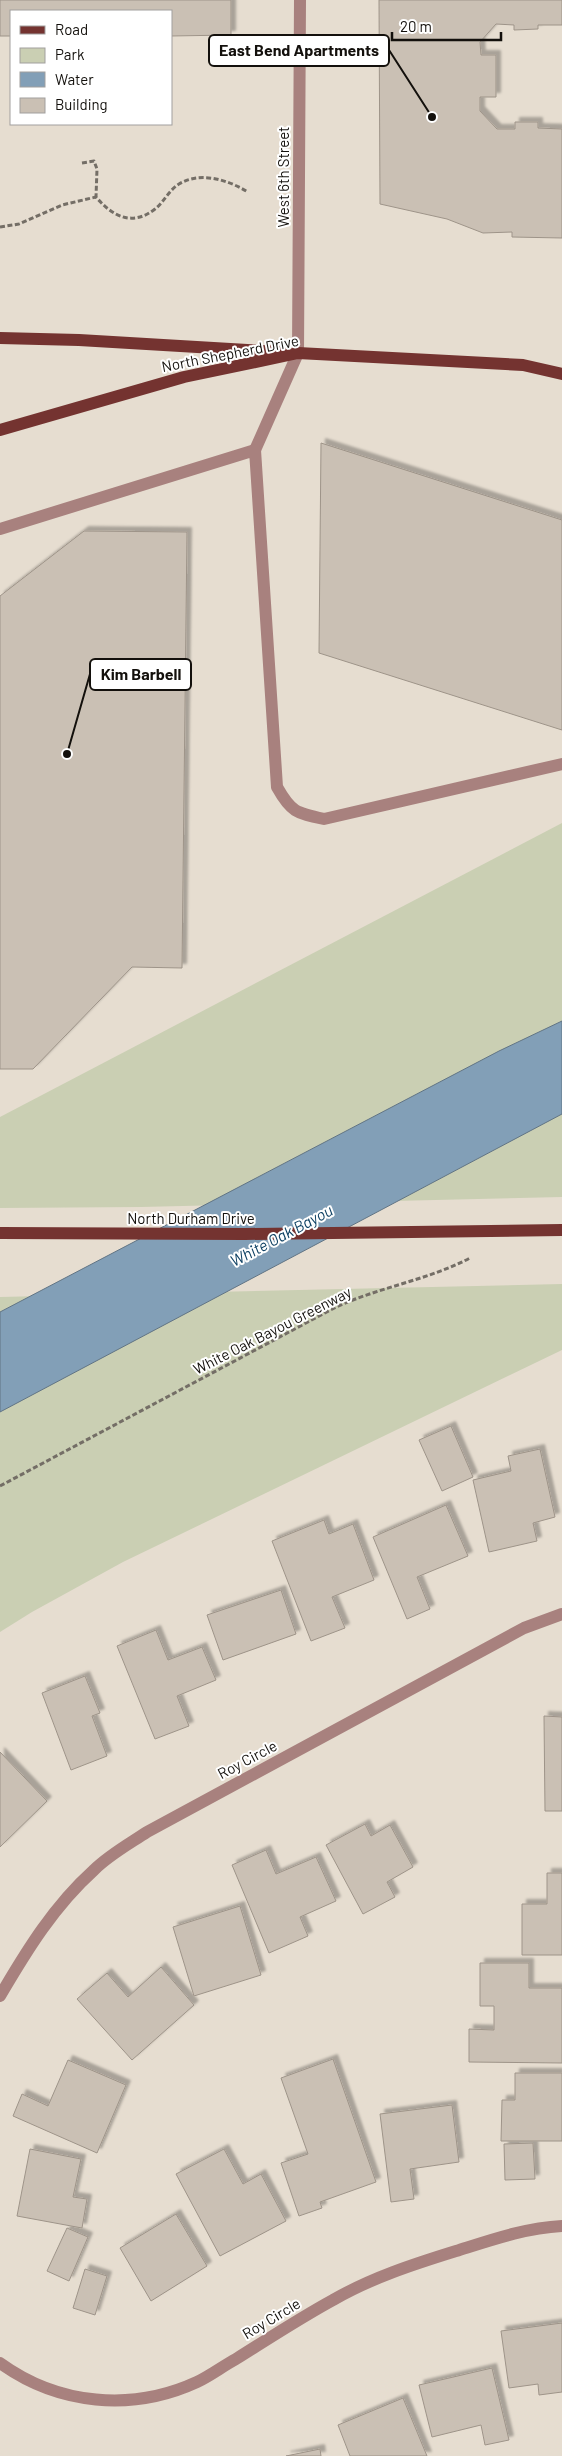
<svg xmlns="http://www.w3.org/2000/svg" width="562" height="2456" font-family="Barlow,sans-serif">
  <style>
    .green { fill: #cacfb3 }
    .water { fill: #829fb7; stroke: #617484 }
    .building { fill: #cac0b4; stroke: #9e9489; filter: url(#shadow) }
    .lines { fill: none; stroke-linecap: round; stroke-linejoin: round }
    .path { stroke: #746e66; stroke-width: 3; stroke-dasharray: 5 2.5; stroke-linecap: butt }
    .lane { stroke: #a8817e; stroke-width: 12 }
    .street { stroke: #a8817e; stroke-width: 12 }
    .primary { stroke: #743330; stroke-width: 12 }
    .primary-bridge { stroke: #743330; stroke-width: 12 }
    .labels { text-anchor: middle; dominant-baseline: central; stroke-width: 4; stroke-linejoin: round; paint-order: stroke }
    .street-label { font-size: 15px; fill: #13100c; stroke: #fff }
    .water-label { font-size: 16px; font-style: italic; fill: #0f4163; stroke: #fff }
    .leader { fill: none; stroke: #13100c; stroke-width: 2 }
    .callout-dot { fill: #13100c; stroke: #fff; stroke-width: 2 }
    .callout { fill: #fff; stroke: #13100c; stroke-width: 2 }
    .callout-label { font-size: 16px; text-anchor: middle; font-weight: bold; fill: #13100c }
  </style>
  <defs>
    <filter id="shadow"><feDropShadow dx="4.5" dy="-4.5" stdDeviation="1" flood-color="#0004"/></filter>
  </defs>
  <rect width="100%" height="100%" fill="#e6ddd0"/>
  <g class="green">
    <polygon points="562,823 562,1197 141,1207 0,1208 0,1117"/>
    <polygon points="562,1284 562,1350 123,1562 32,1612 0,1632 0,1297"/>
  </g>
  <polygon class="water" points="562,1021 562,1114 0,1412 0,1312 499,1051"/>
  <g class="building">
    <polygon points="0,0 231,0 231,35 171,36 171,11 11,11 11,36 0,36"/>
    <polygon points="379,0 562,0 562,25 538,25 538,29 514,30 514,25 496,24 480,42 481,55 496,55 496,97 480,97 480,111 497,129 515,129 515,122 538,122 538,128 562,129 562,238 512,237 512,232 483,233 447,219 380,204"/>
    <polygon points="321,443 562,520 562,730 319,653"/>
    <polygon points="84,531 187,532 182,968 132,967 33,1069 0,1069 0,596"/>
    <polygon points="451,1426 473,1477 442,1491 419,1440"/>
    <polygon points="540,1449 555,1517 533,1523 537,1541 489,1552 473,1480 511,1471 508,1456"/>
    <polygon points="446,1505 468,1556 417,1577 430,1609 407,1619 373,1537"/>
    <polygon points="324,1520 329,1534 353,1524 374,1580 332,1597 345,1628 311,1641 272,1541"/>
    <polygon points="281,1590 296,1634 223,1660 207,1615"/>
    <polygon points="156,1630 168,1660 202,1647 216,1680 177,1696 189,1726 155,1739 117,1646"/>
    <polygon points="85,1676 100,1713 92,1716 107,1756 71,1770 42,1693"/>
    <polygon points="544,1716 562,1717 562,1811 545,1811"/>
    <polygon points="0,1752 47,1801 0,1847"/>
    <polygon points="365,1824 371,1836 390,1825 413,1867 387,1882 395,1897 363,1914 326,1845"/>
    <polygon points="266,1850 276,1874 316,1857 336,1901 300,1917 308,1936 269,1953 232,1865"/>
    <polygon points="547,1873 562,1873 562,1955 522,1955 522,1904 547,1904"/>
    <polygon points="240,1906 261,1975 194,1996 173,1927"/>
    <polygon points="480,1963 529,1963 529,1988 562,1988 562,2063 469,2062 469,2029 494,2030 494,2006 480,2006"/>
    <polygon points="161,1967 194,2005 132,2060 77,1999 107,1973 128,1997"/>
    <polygon points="333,2059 376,2182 320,2202 322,2208 299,2216 281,2163 308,2154 281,2078"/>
    <polygon points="68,2060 126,2085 97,2153 13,2116 22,2094 48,2106"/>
    <polygon points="515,2073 562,2073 562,2141 501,2141 502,2100 515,2100"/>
    <polygon points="452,2105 459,2162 410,2169 414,2199 391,2202 380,2114"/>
    <polygon points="533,2143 535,2179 505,2180 504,2144"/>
    <polygon points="30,2149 81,2159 73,2197 87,2199 82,2228 17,2216"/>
    <polygon points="224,2149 243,2184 261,2174 286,2221 220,2256 176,2174"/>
    <polygon points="176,2214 207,2266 151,2301 120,2248"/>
    <polygon points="67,2228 88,2237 69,2281 47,2271"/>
    <polygon points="85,2269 107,2276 95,2315 73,2308"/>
    <polygon points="562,2323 562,2392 539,2395 538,2384 509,2388 501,2331"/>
    <polygon points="492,2368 509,2440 485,2445 481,2425 432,2437 419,2385"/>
    <polygon points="403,2398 427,2456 350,2456 338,2425"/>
    <polygon points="320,2449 321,2456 286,2456"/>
  </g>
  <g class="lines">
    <g class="path">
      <path d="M 82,163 L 94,161 L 97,169 L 96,197 C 112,216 132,227 155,209 C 164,202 169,190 179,184 C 201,171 228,180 248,192"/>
      <polyline points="0,227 19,224 62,205 96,197"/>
      <path d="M 0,1486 L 336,1307 C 380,1287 428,1280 470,1258"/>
    </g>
    <g class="lane">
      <polyline points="255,450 298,353"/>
      <path d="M 0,529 L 255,450 L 277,787 C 291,812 296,813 324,819 L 562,764"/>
    </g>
    <g class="street">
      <polyline points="298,353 300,0"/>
      <path d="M 0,1996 C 27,1950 54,1906 94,1870 C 109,1855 129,1844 147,1832 L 524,1628 L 562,1614"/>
      <path d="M 0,2363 C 58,2405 132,2412 197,2382 C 210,2376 223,2366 236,2359 C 268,2339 300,2318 333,2300 C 371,2278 414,2264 456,2251 C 491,2240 525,2228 562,2226"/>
    </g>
    <g class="primary">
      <polyline points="0,338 79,340 281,352"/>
      <polyline points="0,430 184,377 298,353 523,365 562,374"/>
    </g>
    <polyline class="primary-bridge" points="0,1233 245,1234 562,1230"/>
  </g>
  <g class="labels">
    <g class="street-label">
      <text transform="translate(283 177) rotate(-90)">West 6th Street</text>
      <text transform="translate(230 353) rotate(-11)">North Shepherd Drive</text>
      <text x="191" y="1218">North Durham Drive</text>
      <text transform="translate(272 1330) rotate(-27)">White Oak Bayou Greenway</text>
      <text transform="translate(247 1759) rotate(-28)">Roy Circle</text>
      <text transform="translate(271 2318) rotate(-31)">Roy Circle</text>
    </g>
    <g class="water-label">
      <text transform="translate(281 1235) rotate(-28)">White Oak Bayou</text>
    </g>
  </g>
  <path class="leader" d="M432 117L389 50M67 754L90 674"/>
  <g class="callout-dot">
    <circle cx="432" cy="117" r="5"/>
    <circle cx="67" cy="754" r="5"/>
  </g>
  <g class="callout">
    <rect x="209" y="35" width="180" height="31" rx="5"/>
    <rect x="90" y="659" width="101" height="31" rx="5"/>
  </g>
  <g class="callout-label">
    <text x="299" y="56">East Bend Apartments</text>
    <text x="141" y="680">Kim Barbell</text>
  </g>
  <rect x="10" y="10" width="162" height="115" fill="#ffffff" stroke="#a19f9e"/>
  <rect x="20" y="26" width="25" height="8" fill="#743330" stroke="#a19f9e"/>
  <text x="55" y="35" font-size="15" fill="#13100c">Road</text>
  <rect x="20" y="48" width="25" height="15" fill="#cacfb3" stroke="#a19f9e"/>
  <text x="55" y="60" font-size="15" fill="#13100c">Park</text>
  <rect x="20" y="72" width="25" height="15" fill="#829fb7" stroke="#a19f9e"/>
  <text x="55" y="85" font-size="15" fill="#13100c">Water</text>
  <rect x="20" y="98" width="25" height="15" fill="#cac0b4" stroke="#a19f9e"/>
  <text x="55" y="110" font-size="15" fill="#13100c">Building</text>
  <path d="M392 32v8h109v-8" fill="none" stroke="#13100c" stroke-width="2.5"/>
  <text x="400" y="32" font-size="15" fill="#13100c" stroke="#ffffff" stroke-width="4" paint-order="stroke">20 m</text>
</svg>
